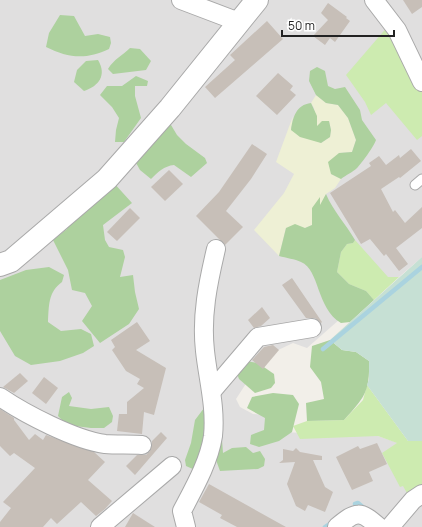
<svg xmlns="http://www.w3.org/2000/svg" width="422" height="527" font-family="Manrope,sans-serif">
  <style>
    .residential { fill: #e0dfdf }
    .farmland { fill: #eef0d5 }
    .grass { fill: #cdebb0 }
    .forest { fill: #add19e }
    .wetland { fill: #c6e0d4 }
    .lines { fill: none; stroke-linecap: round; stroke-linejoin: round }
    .stream { stroke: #aad3df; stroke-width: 4.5 }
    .building { fill: #c7bfb8 }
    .service-casing { stroke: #a9a9a9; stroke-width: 11 }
    .minor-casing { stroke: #a9a9a9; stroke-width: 20 }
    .tertiary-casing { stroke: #a9a9a9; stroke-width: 24 }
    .service { stroke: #fff; stroke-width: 9 }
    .minor { stroke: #fff; stroke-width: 18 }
    .tertiary { stroke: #fff; stroke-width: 22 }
  </style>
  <rect width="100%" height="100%" fill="#f2efe9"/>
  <polygon class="residential" points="0,0 422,0 422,257 399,277 388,277 307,348 293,343 276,351 249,379 236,399 240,407 253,414 282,417 281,432 378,436 398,443 386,451 422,481 422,527 0,527"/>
  <polygon class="farmland" points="316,95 326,103 338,105 348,118 356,140 352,152 339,153 331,174 341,179 335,188 326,194 320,206 320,198 312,225 305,228 286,228 279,256 254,230 284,193 294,174 276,162 293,116 291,130 321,143 330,137 331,130 329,121 317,127 314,108 311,103"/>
  <g class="grass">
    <polygon points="389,25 422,88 422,136 417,140 386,103 371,115 365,102 346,75"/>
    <polygon points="355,240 388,277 399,277 374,300 366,291 349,284 337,272 341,252 347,244 353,243"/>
    <polygon points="367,385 408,441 422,441 422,486 408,495 403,486 400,487 382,453 397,443 378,436 300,439 293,426 307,421 344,420 363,400"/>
  </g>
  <g class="forest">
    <path d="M 60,15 L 74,16 L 85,36 L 98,34 L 110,37 L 111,43 L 109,49 C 86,60 68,58 46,47 L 49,33 Z"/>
    <path d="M 130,48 L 140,49 L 151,61 L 146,70 L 113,74 L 108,69 C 114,59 122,56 130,48 Z"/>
    <path d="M 98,60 C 107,75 99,86 84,91 L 74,82 L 77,70 L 86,61 Z"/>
    <path d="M 317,67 L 325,71 L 328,86 L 335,89 L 345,87 L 360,110 L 362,120 L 376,140 C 374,146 362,163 357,168 C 353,172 346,175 341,179 L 331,174 L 328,162 L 339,153 L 352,152 L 356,140 L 348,118 L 338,105 L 326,103 L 316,95 L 309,81 L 310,71 Z"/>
    <polygon points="136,76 148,81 147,86 135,86 135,96 141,118 124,142 115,142 116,130 119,118 112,107 100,95 107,86 122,86"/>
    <path d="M 311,103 L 317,116 L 317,126 L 322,121 L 329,121 L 331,130 L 330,137 L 321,143 L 300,137 L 291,130 C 293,117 296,105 311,103 Z"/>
    <path d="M 160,125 L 171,125 L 177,135 L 186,144 L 205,158 L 207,163 L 191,177 L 174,165 C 164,166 158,172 151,179 L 140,170 L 135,161 Z"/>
    <polygon points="113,182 132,203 103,225 105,240 109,247 123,250 125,257 120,277 133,275 135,292 139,309 129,324 100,343 82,321 92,306 85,293 72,290 68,270 53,240 67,229 74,211"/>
    <path d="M 326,194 C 333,211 346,224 355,240 L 353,243 L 347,244 L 341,252 L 337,272 L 349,284 L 366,291 L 374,300 L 350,322 L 341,323 C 316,308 320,270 301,262 C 295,259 286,258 279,256 L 286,228 L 295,224 L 305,228 L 312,225 L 312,208 L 320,197 L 320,205 Z"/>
    <path d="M 49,267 L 64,275 L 62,282 C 48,292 49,306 48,322 L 61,331 L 81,329 L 91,334 L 94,346 L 83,353 L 60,361 L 31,365 L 15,356 L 0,331 L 0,280 L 26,270 Z"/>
    <path d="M 330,340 L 342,350 L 356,352 L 369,361 C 370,392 364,398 344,420 L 307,421 L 306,403 L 324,399 L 321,382 L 310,367 L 312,346 Z"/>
    <polygon points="246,361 258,363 274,374 275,383 271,388 255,393 239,379 235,368"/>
    <polygon points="69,392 72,398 69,406 91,409 109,407 113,416 112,422 104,428 91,428 67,425 58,416 62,397"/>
    <polygon points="273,393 293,395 299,404 292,432 279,441 259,447 250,444 251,435 264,430 265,418 247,408 252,397"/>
    <polygon points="204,408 221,427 223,453 232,448 246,447 253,453 260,451 265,459 264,466 258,469 220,471 216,460 195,470 186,466 185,460 191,443 195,420"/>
  </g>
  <polygon class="wetland" points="422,257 422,441 408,441 367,385 369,379 369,361 356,352 342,350 330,340"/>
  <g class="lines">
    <g class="stream">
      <polyline points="323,349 422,267"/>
      <polyline points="355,504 358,503 365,509"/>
      <polyline points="325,527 331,523"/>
    </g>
  </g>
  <g class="building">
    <polygon points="403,0 422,0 422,7 412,14"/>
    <polygon points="328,3 347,17 346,18 350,21 335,42 330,38 325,45 313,36 328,20 321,13"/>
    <polygon points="267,21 283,39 215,98 205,87 235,60 230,55"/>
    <polygon points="278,73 293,86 290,90 296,95 277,115 256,96"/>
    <polygon points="252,144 267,154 251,179 226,211 243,227 225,245 196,216 219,192"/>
    <polygon points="411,149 421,161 400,178 399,177 381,189 393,212 395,210 405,223 422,207 422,228 396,248 408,264 399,271 386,254 384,256 370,239 361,244 330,193 371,166 369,163 379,156 386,165 399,155 400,158"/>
    <polygon points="169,170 183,184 165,201 151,187"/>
    <polygon points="130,208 140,218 117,241 107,232"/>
    <polygon points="292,278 322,322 321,323 315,318 306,318 282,285"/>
    <polygon points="262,307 270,318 261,326 254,328 248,320"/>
    <polygon points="137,322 150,341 136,350 166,368 154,415 144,412 142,434 117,431 119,414 127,414 127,402 144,388 137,384 140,379 126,371 112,350 115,347 111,340"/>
    <polygon points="273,345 279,350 263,369 252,360 264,347"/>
    <polygon points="20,373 28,381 14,393 3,387"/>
    <polygon points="44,377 58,388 46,404 32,393"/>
    <polygon points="0,409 14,418 14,420 29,440 35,434 43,440 46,435 94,452 105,462 88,480 112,501 105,509 96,516 81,502 57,524 51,518 43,527 0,527 0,522 11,508 3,502 35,468 14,453 10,456 0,446"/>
    <polygon points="161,432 167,438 135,475 126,466 137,455 146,455 150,451 152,441"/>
    <polygon points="377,443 387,464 369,472 373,481 352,490 336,457 358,446 360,449"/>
    <polygon points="296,448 300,452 322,456 322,460 313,460 325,487 333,492 325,512 308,505 305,511 296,506 287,484 295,462 279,463 283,460 283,449 293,451"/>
    <polygon points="209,484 286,527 237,527 220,518 222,515 199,502"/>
    <polygon points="133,513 155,527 125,527"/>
  </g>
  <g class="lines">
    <defs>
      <polyline id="service" points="415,185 422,179"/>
      <g id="minor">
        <polyline points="181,0 239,22"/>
        <polyline points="374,0 397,30 422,82"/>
        <polyline points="212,391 258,337 312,328"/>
        <path d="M 0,397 C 25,414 75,440 105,444 C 117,445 130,444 142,445"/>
        <polyline points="100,527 172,466"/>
        <path d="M 186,527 L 182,511 C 194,488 209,462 213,436 C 216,407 208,379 205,351 C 201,316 208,283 216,249"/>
        <path d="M 337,527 C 356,511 360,510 379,527"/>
        <polyline points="390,527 413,500 422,494"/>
      </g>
      <polyline id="tertiary" points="0,265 11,261 107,179 170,108 257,0"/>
    </defs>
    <use href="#service" class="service-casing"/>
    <use href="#minor" class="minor-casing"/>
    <use href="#tertiary" class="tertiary-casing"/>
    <use href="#service" class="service"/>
    <use href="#minor" class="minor"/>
    <use href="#tertiary" class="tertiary"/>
  </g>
  <path d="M282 30v6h112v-6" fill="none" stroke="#222222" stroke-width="2"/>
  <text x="288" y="30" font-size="12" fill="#222222" stroke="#ffffff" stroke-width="3" paint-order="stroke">50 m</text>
</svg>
